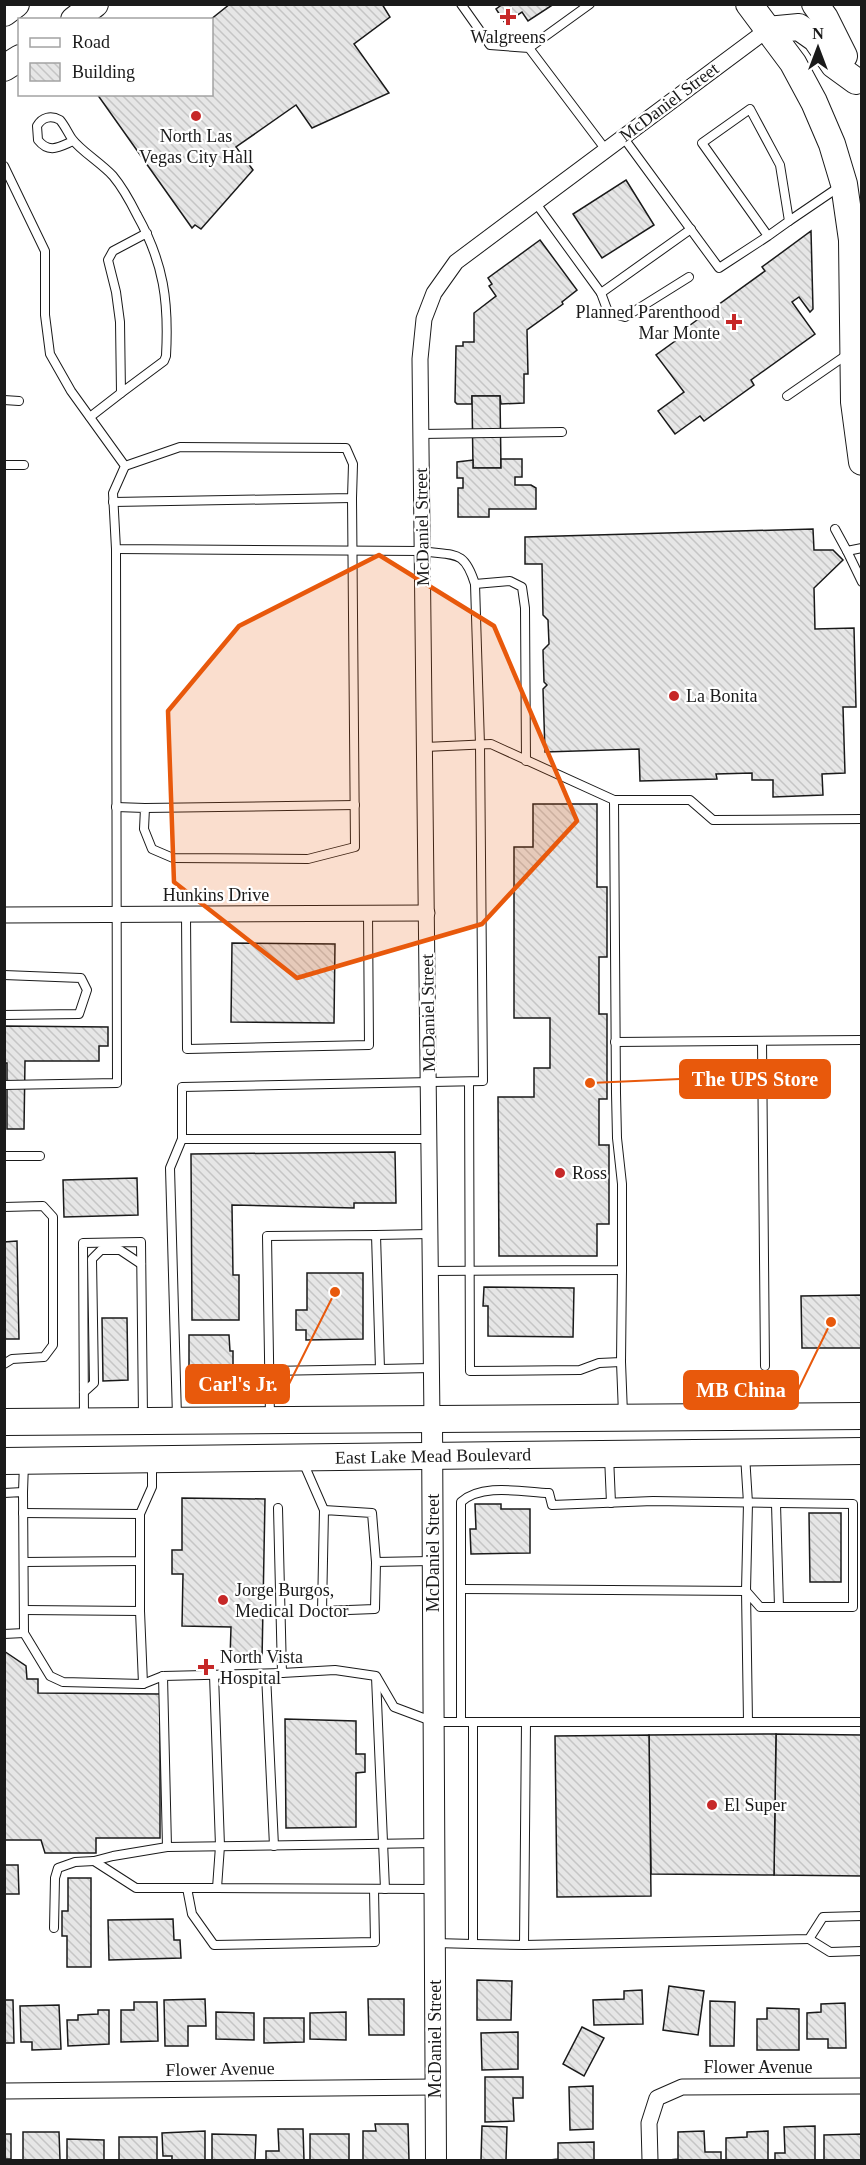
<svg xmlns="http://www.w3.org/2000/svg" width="866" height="2165" font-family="'Times New Roman',serif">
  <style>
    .building { fill: url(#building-back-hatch); stroke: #1a1a1a; stroke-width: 1.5 }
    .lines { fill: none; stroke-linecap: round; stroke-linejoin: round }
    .service-casing { stroke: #1a1a1a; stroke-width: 10 }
    .minor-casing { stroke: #1a1a1a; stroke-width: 17 }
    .tertiary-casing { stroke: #1a1a1a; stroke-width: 22 }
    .primary-casing { stroke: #1a1a1a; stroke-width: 28 }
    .service { stroke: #fff; stroke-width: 8 }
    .minor { stroke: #fff; stroke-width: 15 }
    .tertiary { stroke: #fff; stroke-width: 20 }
    .primary { stroke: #fff; stroke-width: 26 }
    .marked { fill: #e8590c; fill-opacity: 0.2; stroke: #e8590c; stroke-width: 4.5; stroke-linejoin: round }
    .poi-dot { fill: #c62828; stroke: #fff; stroke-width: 2 }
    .labels { text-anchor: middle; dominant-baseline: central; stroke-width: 4.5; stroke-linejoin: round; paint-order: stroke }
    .poi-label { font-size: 18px; fill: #1a1a1a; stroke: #fff; text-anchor: start }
    .street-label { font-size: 18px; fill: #1a1a1a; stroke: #fff }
    .leader { fill: none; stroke: #e8590c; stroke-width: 2 }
    .callout-dot { fill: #e8590c; stroke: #fff; stroke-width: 2 }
    .callout { fill: #e8590c; stroke: #e8590c; stroke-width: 2 }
    .callout-label { font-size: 20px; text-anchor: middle; font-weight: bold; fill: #fff }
  </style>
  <defs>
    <pattern id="building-back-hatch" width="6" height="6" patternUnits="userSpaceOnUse" patternTransform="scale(1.5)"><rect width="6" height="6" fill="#e6e6e6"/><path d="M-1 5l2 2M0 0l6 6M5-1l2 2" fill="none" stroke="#c5c5c5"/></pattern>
  </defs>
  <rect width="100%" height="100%" fill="#fff"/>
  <g class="building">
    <polygon points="230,4 382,4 390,17 354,44 389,93 312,128 296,105 236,147 253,170 201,229 195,225 192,228 97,94 212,94 212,20 210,20"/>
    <polygon points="503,4 554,4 528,21 522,12 505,23 496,9"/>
    <polygon points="626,180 654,225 602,258 573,214"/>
    <polygon points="811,231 813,309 810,312 799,297 792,302 815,334 751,380 754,385 704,421 700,416 675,434 658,411 684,392 656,355 689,331 686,328 765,271 762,267"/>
    <polygon points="540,240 577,290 562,302 563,304 527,330 528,374 524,374 524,403 501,404 500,396 472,396 472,404 457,404 455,402 456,346 463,346 463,342 474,342 474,313 496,296 489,286 492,284 488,278"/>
    <polygon points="472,396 500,396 501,468 473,468"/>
    <polygon points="501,459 522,459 522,477 515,477 515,485 531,485 536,488 536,509 489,509 489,517 458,517 458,488 463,488 463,478 457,478 457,462 473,460 473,468 501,468"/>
    <polygon points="813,529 814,550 833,550 843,560 814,588 815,629 854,628 856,707 843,707 845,773 822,774 823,795 773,797 773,780 752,780 752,773 716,774 717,779 640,781 639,749 545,752 543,689 547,685 544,682 543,650 549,644 548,620 543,615 542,564 525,564 525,537"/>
    <polygon points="533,804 597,804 597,887 607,887 607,957 599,957 599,1014 607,1014 607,1099 599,1099 599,1145 609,1145 609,1224 597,1224 597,1256 499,1256 498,1097 534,1097 534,1068 550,1068 550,1018 514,1018 514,847 533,847"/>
    <polygon points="232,943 335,944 334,1023 231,1022"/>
    <polygon points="4,1026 108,1027 108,1046 99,1046 99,1061 25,1061 24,1129 7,1129 7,1063 4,1063"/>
    <polygon points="395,1152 396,1203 354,1203 354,1208 232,1205 233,1275 239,1275 239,1320 192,1320 191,1154"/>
    <polygon points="137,1178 138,1215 64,1217 63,1180"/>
    <polygon points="17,1241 19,1339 4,1339 4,1242"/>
    <polygon points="307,1273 363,1273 363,1339 306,1340 306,1330 296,1330 296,1310 307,1310"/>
    <polygon points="484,1287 574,1288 573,1337 488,1336 488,1306 483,1306"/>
    <polygon points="862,1295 862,1348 802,1348 801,1296"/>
    <polygon points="102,1318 127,1318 128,1380 103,1381"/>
    <polygon points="189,1335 229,1335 230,1351 233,1351 233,1386 189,1387"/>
    <polygon points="182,1498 265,1499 262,1660 230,1659 231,1627 182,1626 183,1574 172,1574 172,1550 182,1550"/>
    <polygon points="475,1504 501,1504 501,1509 530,1509 530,1553 471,1554 470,1529 476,1529"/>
    <polygon points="809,1513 841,1513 841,1582 810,1582"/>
    <polygon points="4,1651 26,1666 27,1679 38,1679 38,1693 160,1694 160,1838 96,1838 96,1853 45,1853 41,1840 4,1840"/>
    <polygon points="285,1719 356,1721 356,1754 365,1754 365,1772 356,1773 356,1827 286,1828"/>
    <polygon points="776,1734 862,1735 862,1876 774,1875"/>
    <polygon points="776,1734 774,1875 651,1874 649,1735"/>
    <polygon points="649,1735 651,1896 557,1897 555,1736"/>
    <polygon points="4,1865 18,1865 19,1894 5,1894"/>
    <polygon points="68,1878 91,1878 91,1967 67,1967 67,1936 62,1936 62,1911 68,1911"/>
    <polygon points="173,1919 174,1940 180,1940 181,1958 109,1960 108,1920"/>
    <polygon points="477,1980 512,1981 511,2020 477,2020"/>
    <polygon points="669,1986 704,1991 698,2035 663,2030"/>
    <polygon points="642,1990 643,2024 594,2025 593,2000 624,1999 624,1991"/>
    <polygon points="205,1999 206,2026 188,2026 188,2046 165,2046 164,2000"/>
    <polygon points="368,1999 404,1999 404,2035 369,2035"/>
    <polygon points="4,2000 13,2000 14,2043 4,2043"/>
    <polygon points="710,2001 735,2002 734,2046 710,2046"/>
    <polygon points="134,2002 157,2002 158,2041 121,2042 121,2010 134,2010"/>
    <polygon points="845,2003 846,2048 828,2048 828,2039 807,2039 807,2013 821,2012 821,2004"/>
    <polygon points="59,2005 61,2049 32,2050 32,2042 21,2042 20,2006"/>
    <polygon points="767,2008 799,2009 799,2050 757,2050 757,2019 767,2019"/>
    <polygon points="98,2010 109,2010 109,2044 68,2046 67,2020 78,2020 78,2015 98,2014"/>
    <polygon points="216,2012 254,2013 254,2040 216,2039"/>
    <polygon points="346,2012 346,2040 310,2039 310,2013"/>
    <polygon points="264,2018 304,2018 304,2042 264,2043"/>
    <polygon points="582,2027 604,2038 584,2076 563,2064"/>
    <polygon points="518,2032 518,2069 482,2070 481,2033"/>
    <polygon points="485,2077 523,2077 523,2098 513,2098 514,2121 485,2122"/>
    <polygon points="593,2086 593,2129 570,2130 569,2087"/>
    <polygon points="375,2124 408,2124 409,2160 363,2160 363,2131 376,2131"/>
    <polygon points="482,2126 507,2127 506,2160 481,2160"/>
    <polygon points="815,2126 815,2160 775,2160 775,2153 785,2153 784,2127"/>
    <polygon points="278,2129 303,2129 304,2160 266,2160 266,2151 279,2151"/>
    <polygon points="205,2131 205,2160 172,2160 172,2156 163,2156 162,2133"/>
    <polygon points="704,2131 705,2152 721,2152 721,2160 669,2160 678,2159 678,2132"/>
    <polygon points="768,2131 768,2160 726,2160 726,2138 747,2137 747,2132"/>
    <polygon points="23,2132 59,2132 60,2160 23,2160"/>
    <rect x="4" y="2134" width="7" height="25"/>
    <polygon points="212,2134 256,2135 255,2160 212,2160"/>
    <rect x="310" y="2134" width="39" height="26"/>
    <polygon points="862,2134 862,2160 824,2160 824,2135"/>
    <rect x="119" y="2137" width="38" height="23"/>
    <polygon points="67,2139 104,2140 104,2160 67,2160"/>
    <polygon points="594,2142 594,2160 550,2160 558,2159 558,2143"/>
  </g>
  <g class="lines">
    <defs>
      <g id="service">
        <polyline points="461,4 490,45 529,48 606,150"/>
        <polyline points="529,48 590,4"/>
        <polyline points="623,137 719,268 768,236 702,143 750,109 780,165 789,221 768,236"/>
        <path d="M 73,141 C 59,147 49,154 38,140 L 37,126 C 42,117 51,115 60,120 C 65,126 68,133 72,139 C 81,151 101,163 113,176 C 123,188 130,201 137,215 C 164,263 169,302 166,356 L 164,361 L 121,393 L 120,322 L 116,292 L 108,260 L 113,251 L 147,233"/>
        <path d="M 4,166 L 45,251 L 45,315 L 50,354 L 71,391 L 125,466 L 113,493 L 116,549 L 422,551 C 455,556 464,549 475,584 L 480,745 L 483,1081 L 182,1087 L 182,1139 L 429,1139"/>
        <polyline points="535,202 601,293"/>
        <polyline points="789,221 839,187"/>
        <polyline points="689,277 625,317 608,312 601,293 691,229"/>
        <polyline points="787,396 848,354"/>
        <polyline points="4,400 19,401"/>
        <polyline points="90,417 121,393"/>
        <polyline points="421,434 562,432"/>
        <polyline points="4,465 24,465"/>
        <polyline points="113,502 352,498 353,464 346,448 180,447 125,466"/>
        <polyline points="835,529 847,551 862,548"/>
        <polyline points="847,551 862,582"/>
        <polyline points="475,584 510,581 522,587 525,608 526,761"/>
        <polyline points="425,747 491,744 614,800 616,1093 617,1138 622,1184 622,1270 430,1271"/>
        <polyline points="614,800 690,800 713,820 862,819"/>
        <polyline points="116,807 145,808 144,829 152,849 173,858 308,859 355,847 352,498"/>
        <polyline points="145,808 355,805"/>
        <polyline points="186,915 187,1049 369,1045 368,914"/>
        <polyline points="4,975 81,978 87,990 79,1014 4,1015"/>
        <polyline points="762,1041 765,1366"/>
        <polyline points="615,1042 862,1040"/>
        <polyline points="469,1082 470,1371 580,1370 599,1363 621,1362 622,1270"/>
        <polyline points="4,1085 117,1083 116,549"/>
        <polyline points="4,1156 40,1156"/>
        <polyline points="4,1207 43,1206 53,1217 53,1345 44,1357 12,1359 4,1364"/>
        <polyline points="376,1235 430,1234"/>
        <polyline points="621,1362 623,1414"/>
        <polyline points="380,1369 432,1368"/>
        <polyline points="269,1371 380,1369 376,1235 267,1236 270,1417"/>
        <polyline points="84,1392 94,1383 92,1259 101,1250 120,1250 141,1264"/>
        <polyline points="177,1417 170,1168 182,1139"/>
        <polyline points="84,1418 83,1243 141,1242 143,1416"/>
        <polyline points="609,1456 611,1503"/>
        <polyline points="303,1462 324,1510"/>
        <polyline points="23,1492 24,1463"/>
        <polyline points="4,1493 23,1492 24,1633 4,1634"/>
        <polyline points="776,1504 779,1607"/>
        <polyline points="278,1508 282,1673 335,1670 376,1676 394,1707 434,1722 862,1722"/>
        <polyline points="23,1513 140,1514 140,1561 24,1562"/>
        <polyline points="140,1514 152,1487 152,1464"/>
        <polyline points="376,1562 375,1609 322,1611 324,1510 372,1513 376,1562 431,1561"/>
        <polyline points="461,1589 746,1591 748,1503 745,1455"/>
        <polyline points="24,1610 140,1611 140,1561"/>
        <polyline points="140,1611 143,1684"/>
        <polyline points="24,1633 50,1676 63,1682 143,1684 163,1676"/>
        <polyline points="282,1673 163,1676 167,1847 433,1843"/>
        <polyline points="266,1674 274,1846"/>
        <polyline points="214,1675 220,1846 217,1888 433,1889"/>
        <polyline points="376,1677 385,1889"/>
        <path d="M 461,1722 L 461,1502 C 482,1483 522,1492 549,1493 L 552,1505 L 653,1501 L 853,1504 L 853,1607 L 760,1607 L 746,1591 L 748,1722"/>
        <polyline points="167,1847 113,1856 94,1861 136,1888 217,1888"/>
        <polyline points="187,1888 192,1914 214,1945 375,1942 374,1889"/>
        <polyline points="54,1928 55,1878 58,1868 75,1862 94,1861"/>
        <polyline points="809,1939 830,1952 862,1951"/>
        <polyline points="435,1943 473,1944 473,1722"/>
        <polyline points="473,1944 524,1945 526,1722"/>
        <polyline points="524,1945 809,1939 823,1917 862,1916"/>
      </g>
      <g id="minor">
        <polyline points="4,915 427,913"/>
        <polyline points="432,1420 420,359 424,319 434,293 456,262 767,30"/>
        <polyline points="4,2091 435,2087"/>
        <polyline points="650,2160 649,2123 657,2098 682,2087 862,2086"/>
      </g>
      <polyline id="tertiary" points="432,1420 436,2160"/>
      <g id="primary">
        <polyline points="749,4 793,63 814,102 832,144 844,184 852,240 854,402 862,462"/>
        <polyline points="815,4 825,18 844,56"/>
        <polyline points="4,13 16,4"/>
        <polyline points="74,20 95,4"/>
        <polyline points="767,30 799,27 816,39 834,65 856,81"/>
        <polyline points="4,68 20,58"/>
        <polyline points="4,1422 862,1416"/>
        <polyline points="4,1461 862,1451"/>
      </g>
    </defs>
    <use href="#service" class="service-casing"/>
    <use href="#minor" class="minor-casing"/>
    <use href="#tertiary" class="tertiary-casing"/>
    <use href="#primary" class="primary-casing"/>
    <use href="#service" class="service"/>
    <use href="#minor" class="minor"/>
    <use href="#tertiary" class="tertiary"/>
    <use href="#primary" class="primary"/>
  </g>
  <path class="marked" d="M 379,555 L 494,626 L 577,821 L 482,924 L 297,978 L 174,882 L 168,711 L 239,626 Z"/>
  <g class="poi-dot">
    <path d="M505 8h6v6h6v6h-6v6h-6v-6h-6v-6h6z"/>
    <circle cx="196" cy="116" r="6"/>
    <path d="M731 313h6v6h6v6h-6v6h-6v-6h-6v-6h6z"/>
    <circle cx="674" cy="696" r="6"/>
    <circle cx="560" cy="1173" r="6"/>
    <circle cx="223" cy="1600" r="6"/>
    <path d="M203 1658h6v6h6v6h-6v6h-6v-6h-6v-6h6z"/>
    <circle cx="712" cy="1805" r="6"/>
  </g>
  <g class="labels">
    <g class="poi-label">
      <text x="508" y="37" text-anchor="middle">Walgreens</text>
      <text x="196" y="136" text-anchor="middle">North Las<tspan x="196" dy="21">Vegas City Hall</tspan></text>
      <text x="720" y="312" text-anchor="end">Planned Parenthood<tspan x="720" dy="21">Mar Monte</tspan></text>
      <text x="686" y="696">La Bonita</text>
      <text x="572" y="1173">Ross</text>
      <text x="235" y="1590">Jorge Burgos,<tspan x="235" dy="21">Medical Doctor</tspan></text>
      <text x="220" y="1657">North Vista<tspan x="220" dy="21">Hospital</tspan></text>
      <text x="724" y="1805">El Super</text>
    </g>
    <g class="street-label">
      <text transform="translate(669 102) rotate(-37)">McDaniel Street</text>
      <text transform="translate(422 527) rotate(-91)">McDaniel Street</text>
      <text x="216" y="895">Hunkins Drive</text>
      <text transform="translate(428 1013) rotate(-91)">McDaniel Street</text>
      <text transform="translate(433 1456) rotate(-1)">East Lake Mead Boulevard</text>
      <text transform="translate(433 1553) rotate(-90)">McDaniel Street</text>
      <text transform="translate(435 2039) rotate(-90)">McDaniel Street</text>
      <text x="758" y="2067">Flower Avenue</text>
      <text transform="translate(220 2069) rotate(-1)">Flower Avenue</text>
    </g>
  </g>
  <path class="leader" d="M590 1083L680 1079M335 1292L289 1384M831 1322L798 1390"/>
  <g class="callout-dot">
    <circle cx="590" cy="1083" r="6"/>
    <circle cx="335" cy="1292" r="6"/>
    <circle cx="831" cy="1322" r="6"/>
  </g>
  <g class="callout">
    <rect x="680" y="1060" width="150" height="38" rx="6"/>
    <rect x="186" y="1365" width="103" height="38" rx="6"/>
    <rect x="684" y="1371" width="114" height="38" rx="6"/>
  </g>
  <g class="callout-label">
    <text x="755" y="1086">The UPS Store</text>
    <text x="238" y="1391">Carl's Jr.</text>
    <text x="741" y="1397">MB China</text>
  </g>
  <rect width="866" height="2165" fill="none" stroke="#1a1a1a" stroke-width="12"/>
  <rect x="18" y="18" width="195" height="78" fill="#ffffff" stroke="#a3a3a3" stroke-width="1.5"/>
  <rect x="30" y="38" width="30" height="9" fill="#ffffff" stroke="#a3a3a3" stroke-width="1.5"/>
  <text x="72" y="48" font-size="18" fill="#1a1a1a">Road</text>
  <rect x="30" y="63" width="30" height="18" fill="url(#building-back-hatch)" stroke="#a3a3a3" stroke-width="1.5"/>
  <text x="72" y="78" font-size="18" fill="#1a1a1a">Building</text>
  <g transform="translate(818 48)" stroke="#ffffff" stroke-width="4.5" paint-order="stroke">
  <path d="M0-4.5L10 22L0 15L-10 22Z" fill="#1a1a1a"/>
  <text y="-9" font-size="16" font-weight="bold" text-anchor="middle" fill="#1a1a1a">N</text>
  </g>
</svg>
